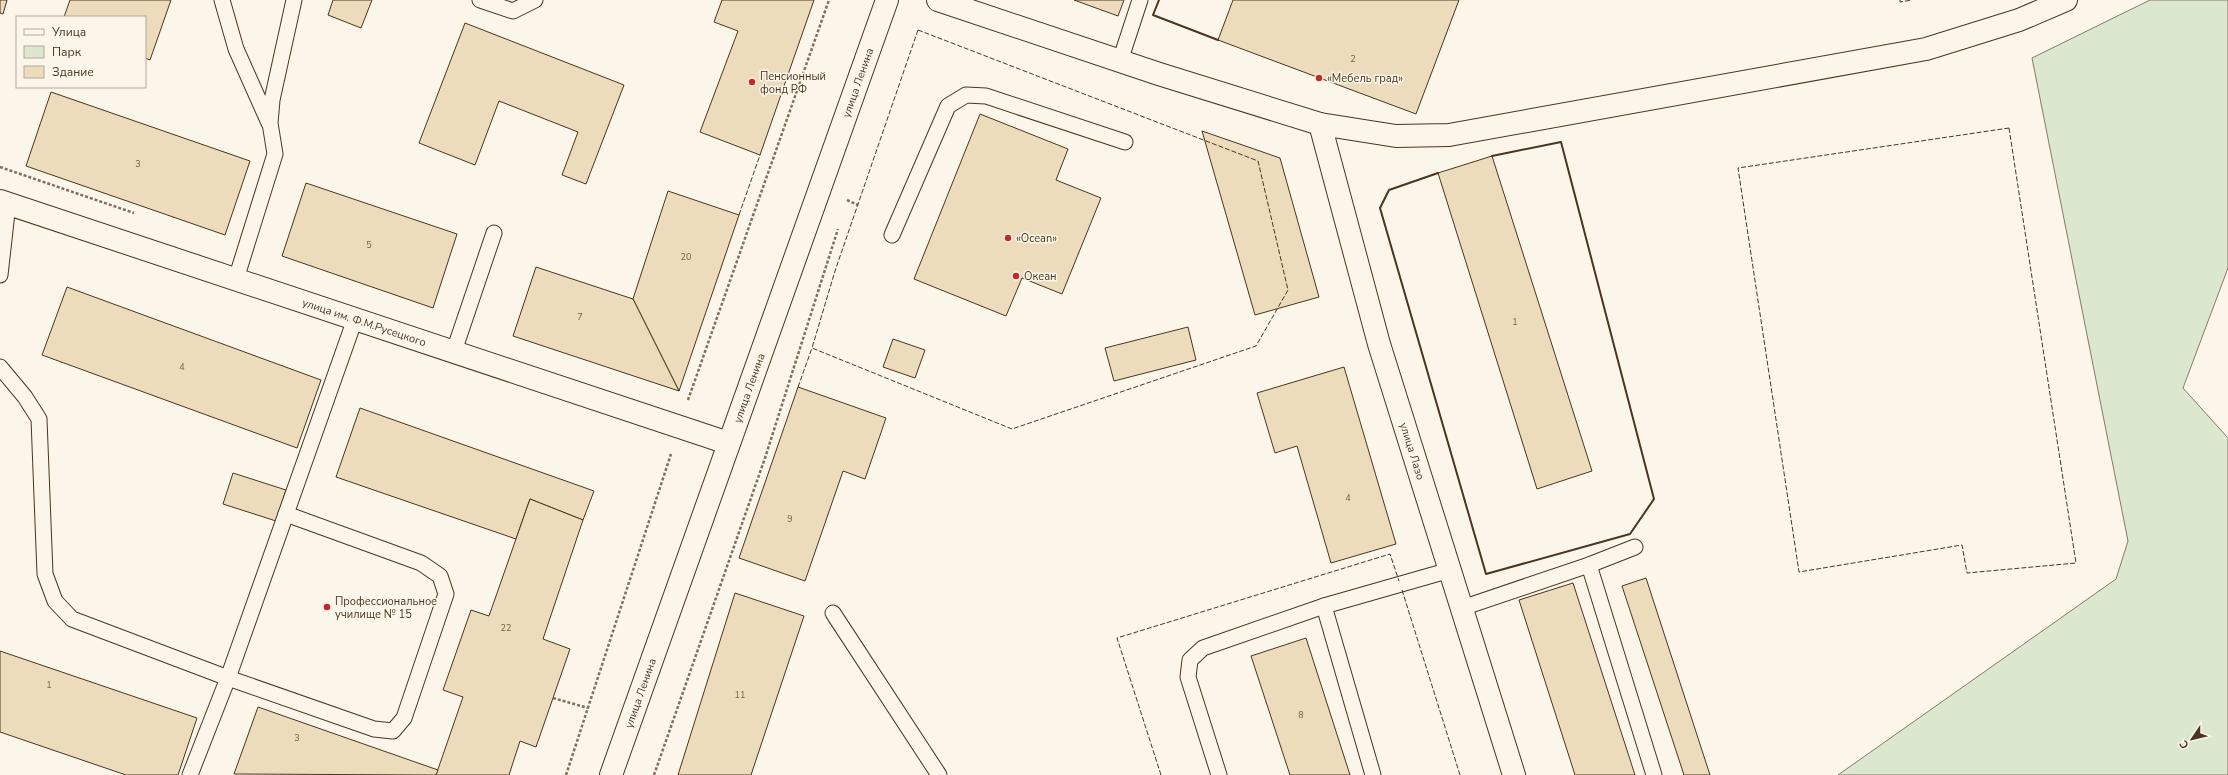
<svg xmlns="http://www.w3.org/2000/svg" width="2228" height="775" font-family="'Nunito Sans',sans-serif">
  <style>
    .green { fill: #dce7d0; stroke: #887966 }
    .building { fill: #ecdcbc; stroke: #4a3520 }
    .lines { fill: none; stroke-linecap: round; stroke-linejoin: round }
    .service-casing { stroke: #4a3520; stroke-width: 17 }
    .minor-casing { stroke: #4a3520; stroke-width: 24 }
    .tertiary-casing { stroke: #4a3520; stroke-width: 24 }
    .path { stroke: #7f6f5c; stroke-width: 2.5; stroke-dasharray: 3 2; stroke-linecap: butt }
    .service { stroke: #fbf6e9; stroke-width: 15 }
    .minor { stroke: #fbf6e9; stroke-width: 22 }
    .tertiary { stroke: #fbf6e9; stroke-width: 22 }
    .fence { stroke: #4a3520; stroke-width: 1; stroke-dasharray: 5 2; stroke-linecap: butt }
    .wall { stroke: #4a3520; stroke-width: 2 }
    .poi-dot { fill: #c62828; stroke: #fbf6e9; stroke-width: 1.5 }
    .labels { text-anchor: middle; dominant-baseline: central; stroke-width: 3; stroke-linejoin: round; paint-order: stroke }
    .number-label { font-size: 9px; fill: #725f47 }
    .poi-label { font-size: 11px; fill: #4a3520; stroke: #fbf6e9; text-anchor: start }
    .street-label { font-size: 11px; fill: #4a3520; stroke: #fbf6e9 }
  </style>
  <rect width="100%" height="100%" fill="#fbf6e9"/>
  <polygon class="green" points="2150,0 2228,0 2228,268 2183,388 2228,438 2228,775 1838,775 2116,579 2128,541 2032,58"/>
  <g class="building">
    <polygon points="0,0 7,0 3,14 0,13"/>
    <polygon points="70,0 171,0 150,60 145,58 145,17 64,17"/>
    <polygon points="333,0 372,0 361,28 328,15"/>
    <polygon points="722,0 814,0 760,155 700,132 738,31 714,22"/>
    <polygon points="1074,0 1124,0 1118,16"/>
    <polygon points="1233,0 1459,0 1416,114 1218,40"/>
    <polygon points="465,23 624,85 586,184 562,175 578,132 499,101 475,165 419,143"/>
    <polygon points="51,92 250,161 225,235 26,166"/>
    <polygon points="980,114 1068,149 1056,180 1101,198 1062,294 1022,278 1006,316 914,279"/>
    <polygon points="1202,131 1280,158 1319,297 1255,315"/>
    <polygon points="1492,156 1592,471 1537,489 1438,173"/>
    <polygon points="306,183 457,234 433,308 282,256"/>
    <polygon points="668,191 739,215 679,391 633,299"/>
    <polygon points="536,267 633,299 679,391 513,336"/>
    <polygon points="67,287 321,380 297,448 42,355"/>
    <polygon points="1188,327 1196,360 1114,381 1105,348"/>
    <polygon points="893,339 925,350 915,378 883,367"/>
    <polygon points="1344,367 1396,544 1331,563 1297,446 1275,453 1257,393"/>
    <polygon points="798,387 886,418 865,479 843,471 805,581 739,558"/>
    <polygon points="360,408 594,491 583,520 530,499 516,539 336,477"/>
    <polygon points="233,473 286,490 276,521 223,504"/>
    <polygon points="530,499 583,520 543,639 570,649 536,747 520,741 509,775 436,775 463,697 443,690 471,610 489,616"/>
    <polygon points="1646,578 1710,775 1684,775 1622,586"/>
    <polygon points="1573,583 1635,775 1575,775 1519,600"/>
    <polygon points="735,593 804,616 751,775 678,775"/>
    <polygon points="1306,638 1350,775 1290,775 1251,656"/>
    <polygon points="0,651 197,718 178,775 126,775 0,732"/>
    <polygon points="258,707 438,770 436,775 234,774"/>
  </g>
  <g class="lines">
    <defs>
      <g id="service">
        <polyline points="222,0 236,49 269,123"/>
        <polyline points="480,0 513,11 535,0"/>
        <polyline points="1120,61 1140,0"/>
        <polyline points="892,235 948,106 966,95 986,96 1125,142"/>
        <polyline points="0,275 8,204"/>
        <polyline points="236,279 275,154 270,123 272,100 294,0"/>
        <polyline points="454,351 494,233"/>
        <polyline points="0,367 25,397 39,419 45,574 55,601 72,619 228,678 374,729 393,731 404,718 446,594 440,576 421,563 286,514"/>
        <polyline points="1589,565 1654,775"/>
        <polyline points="1462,608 1589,565 1635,547"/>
        <polyline points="833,613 939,775"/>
        <polyline points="190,775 228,678 355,319"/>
        <polyline points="1219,775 1188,677 1190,660 1203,648 1324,606"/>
        <polyline points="1373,775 1324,606 1450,570"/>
      </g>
      <g id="minor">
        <polyline points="938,0 1159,74 1320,124 1396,136 1449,135 1926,49 2019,20 2066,0"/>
        <path id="s1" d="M 1320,124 L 1379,344 L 1514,775"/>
        <path id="s2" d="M 0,201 L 728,443"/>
      </g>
      <g id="tertiary">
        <path id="s3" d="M 611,775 L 887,0"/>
      </g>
    </defs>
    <use href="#service" class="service-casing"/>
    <use href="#minor" class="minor-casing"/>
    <use href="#tertiary" class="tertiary-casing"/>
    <g class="path">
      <polyline points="0,167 134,213"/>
      <polyline points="847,200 858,205"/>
      <polyline points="688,400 829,0"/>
      <polyline points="553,698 588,708"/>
      <polyline points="566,775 671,454"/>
      <polyline points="654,775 765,458 838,229"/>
    </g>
    <use href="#service" class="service"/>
    <use href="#minor" class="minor"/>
    <use href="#tertiary" class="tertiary"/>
    <g class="fence">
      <polyline points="1900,0 1900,2 1912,0"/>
      <polygon points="918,30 1258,161 1288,290 1256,346 1012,429 812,348 835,271"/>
      <polygon points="2009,128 2076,563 1967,573 1962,545 1799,572 1738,168"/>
      <polyline points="739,215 760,155"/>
      <polyline points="798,387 812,348"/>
      <polyline points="1402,590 1460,775"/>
      <polyline points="1161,775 1117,638 1390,554 1399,581"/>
    </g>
    <g class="wall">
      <polyline points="1159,0 1153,15 1218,40"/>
      <polyline points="1438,173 1389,190 1380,208 1486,574 1630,534 1654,499 1561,142 1492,156"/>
    </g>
  </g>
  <g class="poi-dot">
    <circle cx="1319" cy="78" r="4"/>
    <circle cx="752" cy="82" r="4"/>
    <circle cx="1008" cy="238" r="4"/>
    <circle cx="1016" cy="276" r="4"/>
    <circle cx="327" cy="607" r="4"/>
  </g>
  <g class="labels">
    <g class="number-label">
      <text x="1353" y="59">2</text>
      <text x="138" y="164">3</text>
      <text x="369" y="245">5</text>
      <text x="686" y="257">20</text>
      <text x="580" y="317">7</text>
      <text x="1515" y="322">1</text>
      <text x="182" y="367">4</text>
      <text x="1348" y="498">4</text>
      <text x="790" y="519">9</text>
      <text x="506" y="628">22</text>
      <text x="49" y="685">1</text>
      <text x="740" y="695">11</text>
      <text x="1301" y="715">8</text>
      <text x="297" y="738">3</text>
    </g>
    <g class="poi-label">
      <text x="760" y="76">Пенсионный<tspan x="760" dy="13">фонд РФ</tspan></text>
      <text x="1327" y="78">«Мебель град»</text>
      <text x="1016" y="238">«Оcean»</text>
      <text x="1024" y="276">Океан</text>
      <text x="335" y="601">Профессиональное<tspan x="335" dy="13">училище № 15</tspan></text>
    </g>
    <g class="street-label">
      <text stroke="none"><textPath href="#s3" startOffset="735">улица Ленина</textPath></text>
      <text stroke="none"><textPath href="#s2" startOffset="384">улица им. Ф.М.Русецкого</textPath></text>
      <text stroke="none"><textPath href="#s3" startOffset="411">улица Ленина</textPath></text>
      <text stroke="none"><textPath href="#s1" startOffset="340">улица Лазо</textPath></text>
      <text stroke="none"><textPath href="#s3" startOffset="87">улица Ленина</textPath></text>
    </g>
  </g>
  <rect x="16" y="16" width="130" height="72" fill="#fbf6e9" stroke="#b4a999"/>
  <rect x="24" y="29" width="20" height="6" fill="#fbf6e9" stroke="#b4a999"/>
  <text x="52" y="36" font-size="12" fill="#4a3520">Улица</text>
  <rect x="24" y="46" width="20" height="12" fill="#dce7d0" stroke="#b4a999"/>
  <text x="52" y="56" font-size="12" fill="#4a3520">Парк</text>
  <rect x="24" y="66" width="20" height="12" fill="#ecdcbc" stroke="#b4a999"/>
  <text x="52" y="76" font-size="12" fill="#4a3520">Здание</text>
  <g transform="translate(2192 739) rotate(235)" stroke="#fbf6e9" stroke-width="3" paint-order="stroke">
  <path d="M0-3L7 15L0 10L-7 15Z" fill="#4a3520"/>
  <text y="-6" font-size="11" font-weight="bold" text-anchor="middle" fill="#4a3520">С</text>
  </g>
</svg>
